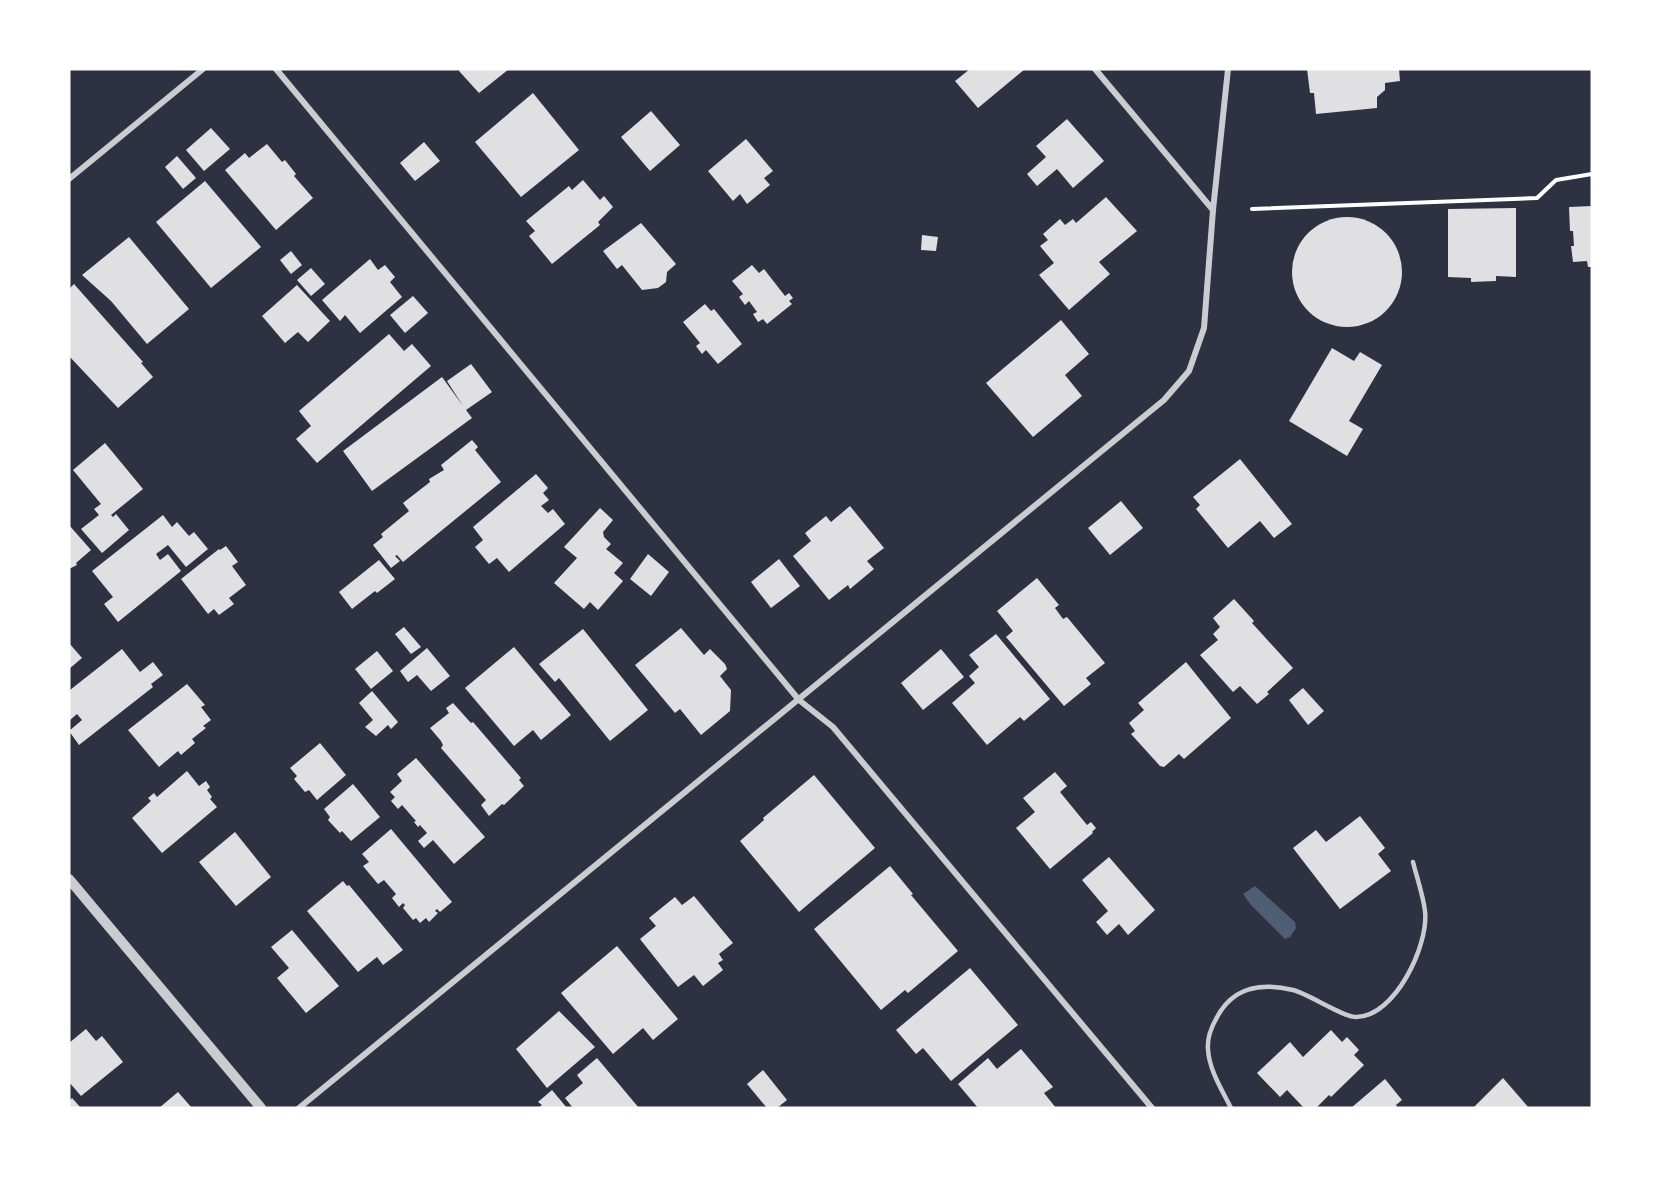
<svg xmlns="http://www.w3.org/2000/svg" width="1661" height="1177" font-family="Quicksand,sans-serif">
  <style>
    .water { fill: #4f5d75 }
    .building { fill: #e0e0e3 }
    .lines { fill: none; stroke-linecap: round; stroke-linejoin: round }
    .path { stroke: #fff; stroke-width: 4 }
    .service { stroke: #caccd0; stroke-width: 4.5 }
    .minor { stroke: #caccd0; stroke-width: 6 }
    .tertiary { stroke: #caccd0; stroke-width: 10 }
  </style>
  <rect width="100%" height="100%" fill="#2d3142"/>
  <polygon class="water" points="1255,886 1295,922 1296,928 1290,937 1285,939 1250,904 1243,894"/>
  <g class="building">
    <polygon points="461,69 509,69 479,93 459,71"/>
    <polygon points="970,69 1025,69 978,108 955,81"/>
    <polygon points="1307,69 1399,69 1400,81 1385,83 1385,90 1377,97 1377,108 1316,114 1314,93 1310,93"/>
    <polygon points="533,93 579,150 521,197 475,142"/>
    <polygon points="651,111 680,145 650,171 621,137"/>
    <polygon points="1067,119 1104,161 1073,188 1057,169 1037,186 1027,174 1046,157 1036,146"/>
    <polygon points="211,128 230,149 204,171 186,150"/>
    <polygon points="746,139 773,171 764,178 770,185 747,204 740,194 733,201 708,171"/>
    <polygon points="424,142 440,161 415,181 400,163"/>
    <polygon points="267,144 282,162 285,160 296,174 294,176 313,198 276,230 225,170 245,153 249,158"/>
    <polygon points="177,156 196,178 183,189 165,167"/>
    <polygon points="583,180 600,200 604,196 613,207 598,222 600,225 552,264 529,236 535,231 526,221 569,186 572,190"/>
    <polygon points="205,181 261,247 211,288 156,222"/>
    <polygon points="1106,197 1137,231 1099,262 1110,274 1069,310 1039,275 1054,263 1040,246 1048,240 1043,234 1060,219 1065,225 1073,219 1076,223"/>
    <polygon points="1592,206 1592,267 1588,267 1587,261 1573,262 1571,246 1574,246 1573,231 1570,231 1569,207"/>
    <polygon points="1516,208 1516,277 1496,276 1496,281 1471,282 1471,278 1448,277 1448,209"/>
    <circle cx="1347" cy="272" r="55"/>
    <polygon points="641,223 676,264 667,272 666,282 658,288 642,290 622,265 617,269 603,251"/>
    <polygon points="922,235 938,237 936,251 921,250"/>
    <polygon points="129,237 189,309 147,344 111,301 82,275"/>
    <polygon points="291,251 302,265 291,274 280,260"/>
    <polygon points="370,259 378,270 385,265 395,277 390,282 402,297 360,333 345,315 340,321 322,300"/>
    <polygon points="752,265 759,273 764,269 785,296 789,293 793,298 789,301 792,304 767,324 763,319 758,322 753,314 757,312 749,301 745,305 739,297 743,294 732,281"/>
    <polygon points="311,268 325,284 311,296 297,280"/>
    <polygon points="74,284 143,362 141,363 153,377 118,408 69,356 69,289"/>
    <polygon points="297,285 330,321 308,342 298,332 285,343 262,316"/>
    <polygon points="413,296 428,313 405,333 390,315"/>
    <polygon points="705,304 711,311 714,309 742,344 718,364 706,350 702,354 696,346 700,343 683,322"/>
    <polygon points="1061,320 1089,354 1065,375 1082,396 1033,437 986,383"/>
    <polygon points="389,334 404,351 412,344 431,366 317,463 296,439 311,426 299,411"/>
    <polygon points="1332,348 1354,361 1360,352 1382,365 1349,421 1363,429 1347,456 1289,421"/>
    <polygon points="471,364 492,392 466,410 472,418 372,491 343,451 442,377 463,406 447,381"/>
    <polygon points="472,440 478,447 475,450 501,482 403,562 397,555 395,556 400,561 391,568 373,545 383,537 381,534 409,511 403,503 430,482 429,479 444,470 441,465"/>
    <polygon points="105,443 143,489 111,515 113,517 116,514 129,530 102,553 81,529 99,515 94,509 101,504 73,470"/>
    <polygon points="1240,459 1292,524 1274,538 1260,521 1228,548 1196,509 1200,505 1193,497"/>
    <polygon points="536,474 548,488 543,493 549,500 541,506 548,513 553,509 565,524 509,572 497,558 489,564 475,547 483,540 473,527"/>
    <polygon points="1121,501 1143,528 1110,555 1088,528"/>
    <polygon points="850,506 884,548 867,561 874,569 850,589 848,585 829,600 793,556 811,541 805,533 826,516 831,522"/>
    <polygon points="600,508 613,520 603,532 604,537 611,544 606,549 623,563 614,573 623,581 598,610 590,602 584,609 554,583 577,558 564,547"/>
    <polygon points="163,515 172,527 177,522 189,536 194,532 208,549 186,567 168,545 156,554 160,560 168,554 181,571 118,622 104,604 113,597 92,571"/>
    <polygon points="69,525 91,550 76,563 77,565 69,569"/>
    <polygon points="226,546 238,562 232,566 246,585 229,598 234,604 219,615 214,609 208,614 181,579 219,549 220,550"/>
    <polygon points="648,554 669,572 651,596 630,579"/>
    <polygon points="779,559 800,586 771,608 751,582"/>
    <polygon points="379,560 395,579 377,593 375,591 352,609 339,592"/>
    <polygon points="1037,578 1059,605 1055,608 1063,619 1067,617 1105,663 1086,678 1091,684 1064,706 1006,637 1013,631 997,611"/>
    <polygon points="1234,599 1254,621 1252,623 1293,668 1267,692 1269,694 1257,704 1240,686 1233,692 1200,655 1218,640 1213,634 1220,627 1213,618"/>
    <polygon points="404,627 421,647 411,654 395,634"/>
    <polygon points="681,628 704,655 710,649 725,664 727,669 720,676 731,690 730,711 701,735 680,709 675,713 635,665"/>
    <polygon points="583,629 648,710 610,741 559,678 555,682 539,664"/>
    <polygon points="996,634 1050,699 1024,721 1020,717 987,745 952,703 975,683 969,676 979,667 969,655"/>
    <polygon points="69,643 82,658 69,669"/>
    <polygon points="514,647 571,715 541,740 533,730 514,746 465,688"/>
    <polygon points="427,648 450,676 431,691 417,675 408,682 400,671"/>
    <polygon points="122,649 140,672 153,662 163,675 151,684 153,687 79,745 69,731 82,720 77,714 70,720 69,719 70,690"/>
    <polygon points="941,649 964,677 923,710 901,683"/>
    <polygon points="377,651 393,671 371,689 355,669"/>
    <polygon points="1186,662 1231,718 1184,759 1179,754 1164,767 1160,766 1131,734 1135,731 1129,723 1144,710 1138,703"/>
    <polygon points="187,684 205,705 201,707 211,720 203,726 206,728 192,739 195,743 181,755 178,751 159,767 128,730"/>
    <polygon points="1303,688 1324,711 1308,725 1289,700"/>
    <polygon points="372,691 398,722 391,729 388,725 376,736 365,727 373,720 359,703"/>
    <polygon points="453,703 471,723 473,722 521,778 519,780 524,786 504,805 502,804 489,816 481,805 486,800 441,748 443,745 441,741 430,728 449,713 446,708"/>
    <polygon points="320,743 346,775 317,800 309,790 305,792 294,779 297,776 290,768"/>
    <polygon points="416,758 485,837 454,864 433,840 424,848 418,841 427,833 420,825 418,827 414,822 416,821 402,805 398,809 391,801 395,797 390,792 402,781 397,774"/>
    <polygon points="187,771 199,786 206,781 210,787 207,790 212,797 210,799 217,807 162,853 132,818 151,801 148,798 154,793 157,797"/>
    <polygon points="1055,772 1067,786 1060,792 1087,825 1091,822 1096,828 1092,832 1093,833 1050,869 1016,828 1035,812 1023,798"/>
    <polygon points="814,775 875,848 799,912 740,841 764,820 763,818"/>
    <polygon points="353,784 380,817 351,841 342,831 340,833 328,820 330,817 324,809"/>
    <polygon points="1360,816 1385,848 1378,854 1391,871 1340,909 1293,848 1316,830 1326,842"/>
    <polygon points="391,829 452,902 440,912 437,909 435,911 438,913 429,922 426,918 420,923 416,918 413,920 403,908 405,905 403,903 399,907 392,898 396,894 384,880 378,884 363,866 369,862 362,854"/>
    <polygon points="235,832 271,877 236,906 199,862"/>
    <polygon points="1109,857 1155,910 1128,935 1119,924 1107,935 1096,922 1108,911 1082,880"/>
    <polygon points="890,866 913,894 911,895 958,951 908,993 905,990 881,1010 814,929"/>
    <polygon points="343,881 347,886 349,885 403,950 383,965 377,957 358,972 307,911"/>
    <polygon points="694,896 733,943 719,954 723,960 718,963 723,970 703,986 694,975 678,987 640,939 656,926 649,918 675,897 682,905"/>
    <polygon points="292,930 339,986 306,1013 277,978 289,968 271,947"/>
    <polygon points="617,946 678,1019 653,1040 643,1028 613,1054 561,993"/>
    <polygon points="970,968 1018,1025 951,1081 923,1048 916,1054 896,1030"/>
    <polygon points="559,1011 595,1047 547,1088 516,1049"/>
    <polygon points="86,1029 96,1041 102,1036 123,1062 81,1096 69,1082 69,1043"/>
    <polygon points="1331,1030 1342,1042 1347,1037 1359,1050 1354,1055 1364,1065 1331,1097 1329,1095 1316,1108 1304,1108 1287,1090 1280,1097 1257,1073 1290,1042 1303,1057"/>
    <polygon points="1021,1049 1053,1087 1044,1093 1056,1108 978,1108 958,1084 988,1058 997,1069"/>
    <polygon points="597,1058 639,1108 573,1108 565,1098 583,1083 577,1075"/>
    <polygon points="763,1070 787,1100 777,1108 767,1108 747,1084"/>
    <polygon points="1503,1078 1529,1108 1473,1108"/>
    <polygon points="1385,1079 1402,1100 1396,1105 1398,1108 1351,1108"/>
    <polygon points="552,1090 567,1108 538,1108 542,1105 538,1102"/>
    <polygon points="178,1092 192,1108 159,1108"/>
    <polygon points="72,1098 81,1108 69,1108 69,1101"/>
  </g>
  <g class="lines">
    <polyline class="path" points="1252,209 1537,198 1556,180 1592,174"/>
    <path class="service" d="M 1231,1108 C 1222,1090 1209,1070 1208,1049 C 1207,1038 1211,1028 1216,1019 C 1232,987 1260,982 1293,990 C 1309,994 1343,1017 1356,1017 C 1395,1017 1429,945 1425,911 C 1423,895 1417,878 1413,862"/>
    <g class="minor">
      <polyline points="276,69 799,700 833,727 1152,1108"/>
      <polyline points="1095,69 1213,210"/>
      <polyline points="69,179 203,69"/>
      <polyline points="299,1108 1164,400 1189,371 1204,328 1213,210 1228,69"/>
    </g>
    <polyline class="tertiary" points="69,879 261,1108"/>
  </g>
  <rect width="1661" height="1177" fill="none" stroke="#ffffff" stroke-width="141"/>
</svg>
